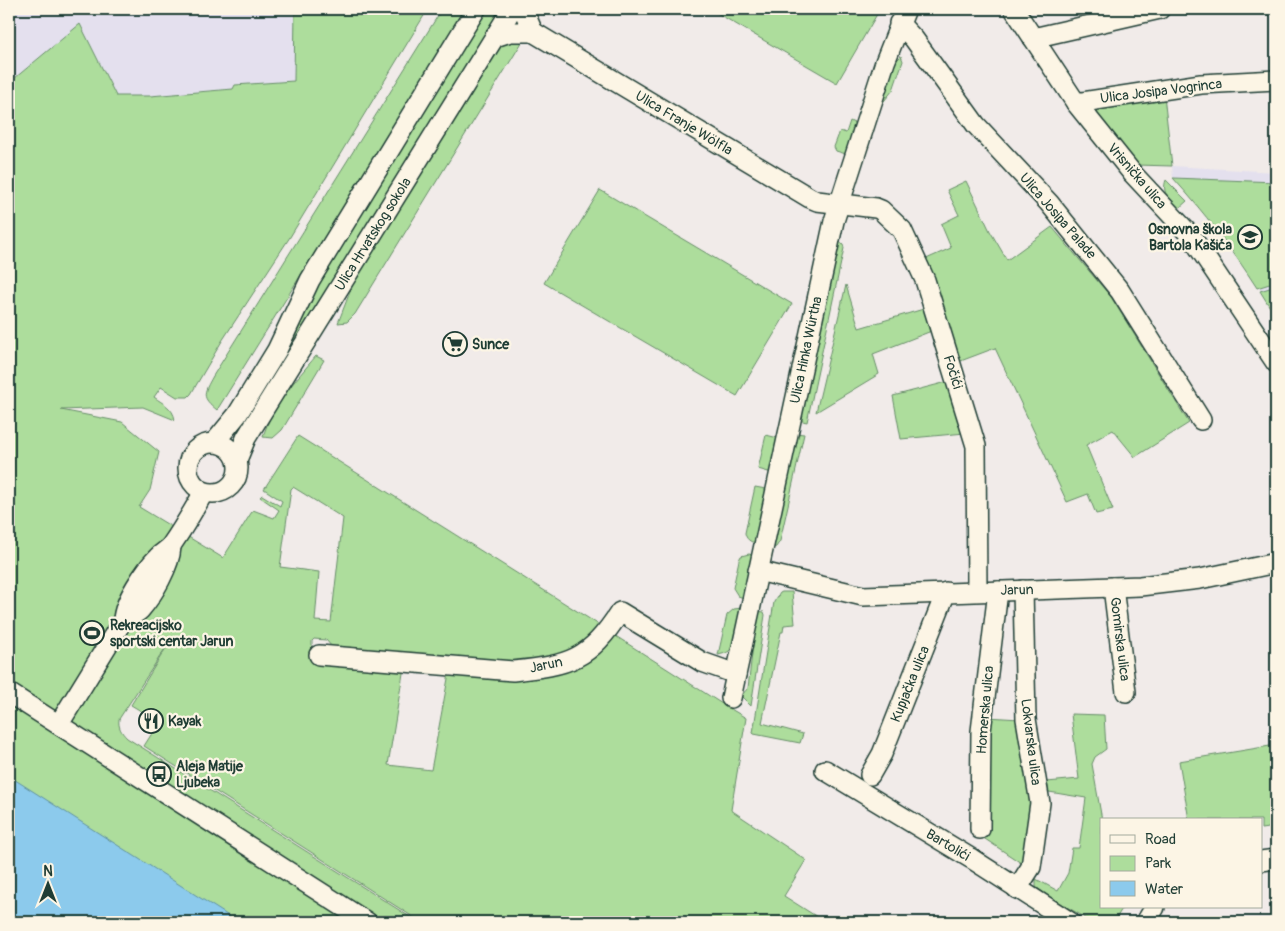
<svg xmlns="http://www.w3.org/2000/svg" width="1285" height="931" font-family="Pangolin,sans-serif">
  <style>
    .built { fill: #e4e0ee }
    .green { fill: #addd9c; stroke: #668d68; fill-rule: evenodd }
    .water { fill: #8ccaec; stroke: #6092a2 }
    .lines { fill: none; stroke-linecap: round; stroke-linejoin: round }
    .minor-casing { stroke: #1f3d34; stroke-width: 22 }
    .minor { stroke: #fcf5e5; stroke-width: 19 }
    .labels { text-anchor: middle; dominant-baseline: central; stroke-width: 4.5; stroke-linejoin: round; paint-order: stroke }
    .street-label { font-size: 14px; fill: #1f3d34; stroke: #fcf5e5 }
    .poi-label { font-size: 14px; font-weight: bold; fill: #1f3d34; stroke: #fcf5e5; text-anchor: start }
  </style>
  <rect width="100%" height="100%" fill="#f1ebe9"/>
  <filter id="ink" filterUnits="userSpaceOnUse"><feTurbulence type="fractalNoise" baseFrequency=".02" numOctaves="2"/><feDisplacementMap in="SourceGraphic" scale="10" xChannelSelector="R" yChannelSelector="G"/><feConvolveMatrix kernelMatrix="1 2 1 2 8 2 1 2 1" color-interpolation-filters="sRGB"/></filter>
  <g filter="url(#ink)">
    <g class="built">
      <polygon points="9,9 295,9 294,81 235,85 233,89 150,96 116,96 80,25 9,83"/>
      <polygon points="1172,166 1276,172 1276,315 1239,256 1193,198 1173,178"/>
    </g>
    <g class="green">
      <path d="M 295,9 L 428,9 L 290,237 L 222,341 L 191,394 L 188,397 L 177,397 L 161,387 L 154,397 C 163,404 173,407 175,420 L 143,407 L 61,410 L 122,422 L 159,452 L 150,490 L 139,507 L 223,558 L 253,510 L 274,518 L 279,510 L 260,497 L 262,495 L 280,506 L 282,501 L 264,489 L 298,436 L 604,628 C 575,660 540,665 499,666 L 348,650 L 332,647 L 326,640 L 314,639 L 312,641 L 312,660 L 404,667 L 388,765 L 431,770 L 449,673 C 491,674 563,680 597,651 C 603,646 608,640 614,635 L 719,702 L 746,718 L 731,810 L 806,860 L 784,896 L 825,922 L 421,922 L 144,746 L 163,716 L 151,709 L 146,714 L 131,705 L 172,638 L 119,719 C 118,727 121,732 127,738 L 418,922 L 9,922 L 9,83 L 80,24 L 116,96 L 150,96 L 233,89 L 235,85 L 294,81 ZM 293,487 L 343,518 L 331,622 L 315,621 L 319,572 L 280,567 L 291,489 Z"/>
      <path d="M 442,9 L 466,9 L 217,410 C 201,397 203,394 213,376 Z"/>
      <polygon points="488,9 503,9 244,425 240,423 309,297"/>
      <polygon points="710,9 880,9 837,83"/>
      <path d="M 524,39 L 355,314 L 347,322 L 338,323 L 353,284 L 368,259 L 499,48 C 506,39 514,40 524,39 Z"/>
      <polygon points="901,56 903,61 893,90 880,106 893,64"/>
      <polygon points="1164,96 1172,166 1136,165 1092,108"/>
      <polygon points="850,121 854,123 855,128 846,154 836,151 834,147 840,131 846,133"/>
      <path d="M 1173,178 L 1276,182 L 1276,282 L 1257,288 C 1232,249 1204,212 1173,178 Z"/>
      <path d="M 1166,180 L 1187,201 L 1178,209 C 1170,200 1161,193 1166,180 Z"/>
      <polygon points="966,181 990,231 1007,260 1052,227 1111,297 1189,423 1135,457 1113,430 1086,445 1113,510 1096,514 1088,494 1067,502 995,348 958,362 924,260 951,248 941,224 959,215 947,190"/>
      <polygon points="600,190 792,304 737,396 544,283"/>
      <polygon points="838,240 843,244 844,248 807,422 798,420"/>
      <polygon points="846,285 859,328 927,308 934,330 873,354 879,374 816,412"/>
      <polygon points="1276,286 1276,317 1260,291"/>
      <path d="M 316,356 L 324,360 L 282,430 L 273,438 L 263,437 C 272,405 295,381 316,356 Z"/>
      <polygon points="951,381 965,433 901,439 893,396"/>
      <polygon points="795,433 804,434 780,541 776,547 772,548"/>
      <polygon points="766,435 778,438 772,473 758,469"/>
      <path d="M 755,487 L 766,489 L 767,491 L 756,543 C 750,542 746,539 745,533 Z"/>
      <polygon points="749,554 753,555 744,598 738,596 733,588 739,560 741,556"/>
      <polygon points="782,592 792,592 795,624 784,625 783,632 781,632 762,723 803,734 800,743 754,734 753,733 774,602 780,593"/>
      <polygon points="742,608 732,649 726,653 718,655 727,615 734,609"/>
      <polygon points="757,611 764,612 765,615 751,706 741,696 748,688"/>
      <polygon points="1071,714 1104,715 1106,749 1095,757 1092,764 1102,820 1101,907 1123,907 1114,922 1093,922 1051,898 1036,887 1036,879 1058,891 1068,873 1072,848 1079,848 1086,798 1049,792 1047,782 1079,779"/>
      <polygon points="987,717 1020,719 1032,810 1024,865 973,831"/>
      <polygon points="1276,745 1276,827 1261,829 1261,820 1189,820 1179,761"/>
    </g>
    <polygon class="water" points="9,776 238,922 9,922"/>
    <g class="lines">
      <defs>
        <g id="minor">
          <polyline points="523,9 533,32"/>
          <polyline points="1014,9 1076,103 1133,174 1191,236 1276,363"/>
          <polyline points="899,23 914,39 976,125 1049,203 1120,291 1201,420"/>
          <polyline points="495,37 510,32 533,32 810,198 817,201 876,208 881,210 902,230 925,280 976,446 977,591"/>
          <polyline points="1033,38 1160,9"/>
          <polyline points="1076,103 1201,84 1276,80"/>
          <circle cx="213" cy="468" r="25"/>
          <polyline points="214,443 237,415 277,350 310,280 476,9"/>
          <polyline points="237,460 246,438 512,9"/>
          <polyline points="758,571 863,596 1140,586 1200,579 1276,563"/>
          <polyline points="1113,587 1126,692"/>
          <path d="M 123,620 C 129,617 136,614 140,610 C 153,595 170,566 171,547"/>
          <path d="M 319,655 L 513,671 C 570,665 589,660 620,612 L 702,662 L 736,674"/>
          <polyline points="9,693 367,922"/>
          <polyline points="731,698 834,221 885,62 906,9"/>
          <path d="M 59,724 L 123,620 C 124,601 145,570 158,557 C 162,552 169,550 172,544 C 184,527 194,509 204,492"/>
          <polyline points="825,770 972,859 1070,922"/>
          <polyline points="870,775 882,754 946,592"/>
          <polyline points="980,829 981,731 998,591"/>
          <polyline points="1261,861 1276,859"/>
          <polyline points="1017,889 1031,867 1040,803 1026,719 1023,590"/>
          <polyline points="1146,922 1155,907"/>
        </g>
      </defs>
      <use href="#minor" class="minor-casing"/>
      <use href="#minor" class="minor"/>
    </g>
  </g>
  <defs>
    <symbol id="school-ring" viewBox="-11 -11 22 22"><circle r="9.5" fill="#fcf5e5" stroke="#1f3d34" stroke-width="1.5"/><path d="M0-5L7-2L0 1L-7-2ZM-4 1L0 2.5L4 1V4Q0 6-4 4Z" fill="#1f3d34"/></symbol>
    <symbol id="supermarket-ring" viewBox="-11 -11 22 22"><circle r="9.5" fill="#fcf5e5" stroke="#1f3d34" stroke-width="1.5"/><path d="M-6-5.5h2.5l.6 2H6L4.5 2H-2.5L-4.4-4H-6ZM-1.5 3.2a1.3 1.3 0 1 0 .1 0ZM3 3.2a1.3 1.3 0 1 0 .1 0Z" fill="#1f3d34"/></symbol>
    <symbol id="stadium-ring" viewBox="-11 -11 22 22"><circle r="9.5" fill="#fcf5e5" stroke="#1f3d34" stroke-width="1.5"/><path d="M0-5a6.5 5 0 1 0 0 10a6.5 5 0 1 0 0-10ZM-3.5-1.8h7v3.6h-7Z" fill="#1f3d34"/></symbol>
    <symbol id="restaurant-ring" viewBox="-11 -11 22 22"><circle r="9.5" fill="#fcf5e5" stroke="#1f3d34" stroke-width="1.5"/><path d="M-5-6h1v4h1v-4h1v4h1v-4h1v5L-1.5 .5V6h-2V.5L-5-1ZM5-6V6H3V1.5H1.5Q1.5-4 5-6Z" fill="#1f3d34"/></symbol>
    <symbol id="bus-ring" viewBox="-11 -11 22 22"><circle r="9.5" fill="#fcf5e5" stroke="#1f3d34" stroke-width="1.5"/><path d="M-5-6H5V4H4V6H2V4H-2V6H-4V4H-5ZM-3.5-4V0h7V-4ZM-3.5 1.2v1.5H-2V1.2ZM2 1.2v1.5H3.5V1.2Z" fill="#1f3d34"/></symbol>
  </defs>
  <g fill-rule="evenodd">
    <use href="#school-ring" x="1236" y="223" width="28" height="28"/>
    <use href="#supermarket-ring" x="441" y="330" width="28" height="28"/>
    <use href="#stadium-ring" x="78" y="619" width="28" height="28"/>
    <use href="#restaurant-ring" x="137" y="707" width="28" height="28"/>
    <use href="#bus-ring" x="145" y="760" width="28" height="28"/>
  </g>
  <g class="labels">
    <g class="street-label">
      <text transform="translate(1161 91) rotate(-7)">Ulica Josipa Vogrinca</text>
      <text transform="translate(684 123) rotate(31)">Ulica Franje Wölfla</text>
      <text transform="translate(1137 176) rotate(49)">Vrisnička ulica</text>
      <text transform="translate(1058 216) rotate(49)">Ulica Josipa Palade</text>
      <text transform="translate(373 234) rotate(-58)">Ulica Hrvatskog sokola</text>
      <text transform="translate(806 350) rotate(-78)">Ulica Hinka Würtha</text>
      <text transform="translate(953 372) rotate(73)">Fočići</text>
      <text transform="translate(1017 590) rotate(-1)">Jarun</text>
      <text transform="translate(1120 639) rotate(83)">Gomirska ulica</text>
      <text transform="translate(546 665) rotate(-12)">Jarun</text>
      <text transform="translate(910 684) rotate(-68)">Kupjačka ulica</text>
      <text transform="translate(985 710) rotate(-85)">Homerska ulica</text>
      <text transform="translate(1031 742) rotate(83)">Lokvarska ulica</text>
      <text transform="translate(948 845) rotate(31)">Bartolići</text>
    </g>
    <g class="poi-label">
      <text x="1232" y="229" text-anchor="end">Osnovna škola<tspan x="1232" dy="16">Bartola Kašića</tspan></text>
      <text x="472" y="344">Sunce</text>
      <text x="110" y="625">Rekreacijsko<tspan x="110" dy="16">sportski centar Jarun</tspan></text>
      <text x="168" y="721">Kayak</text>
      <text x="176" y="766">Aleja Matije<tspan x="176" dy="16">Ljubeka</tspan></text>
    </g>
  </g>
  <rect width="1285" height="931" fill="none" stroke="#fcf5e5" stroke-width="30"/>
  <rect x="15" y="15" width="1255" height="901" fill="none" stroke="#1f3d34" stroke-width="2" filter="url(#ink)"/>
  <rect x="1100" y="818" width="162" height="90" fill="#fcf5e5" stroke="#a4ab9e"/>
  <rect x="1110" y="835" width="25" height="8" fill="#fcf5e5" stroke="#a4ab9e"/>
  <text x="1145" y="844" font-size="15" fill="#1f3d34">Road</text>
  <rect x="1110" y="856" width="25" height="15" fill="#addd9c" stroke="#a4ab9e"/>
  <text x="1145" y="868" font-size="15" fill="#1f3d34">Park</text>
  <rect x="1110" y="881" width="25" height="15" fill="#8ccaec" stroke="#a4ab9e"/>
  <text x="1145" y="894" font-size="15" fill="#1f3d34">Water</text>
  <g transform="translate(48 884)" stroke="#fcf5e5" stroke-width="4" paint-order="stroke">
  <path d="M0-4L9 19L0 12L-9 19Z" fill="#1f3d34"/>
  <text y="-8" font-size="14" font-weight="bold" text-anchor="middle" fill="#1f3d34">N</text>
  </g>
</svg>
